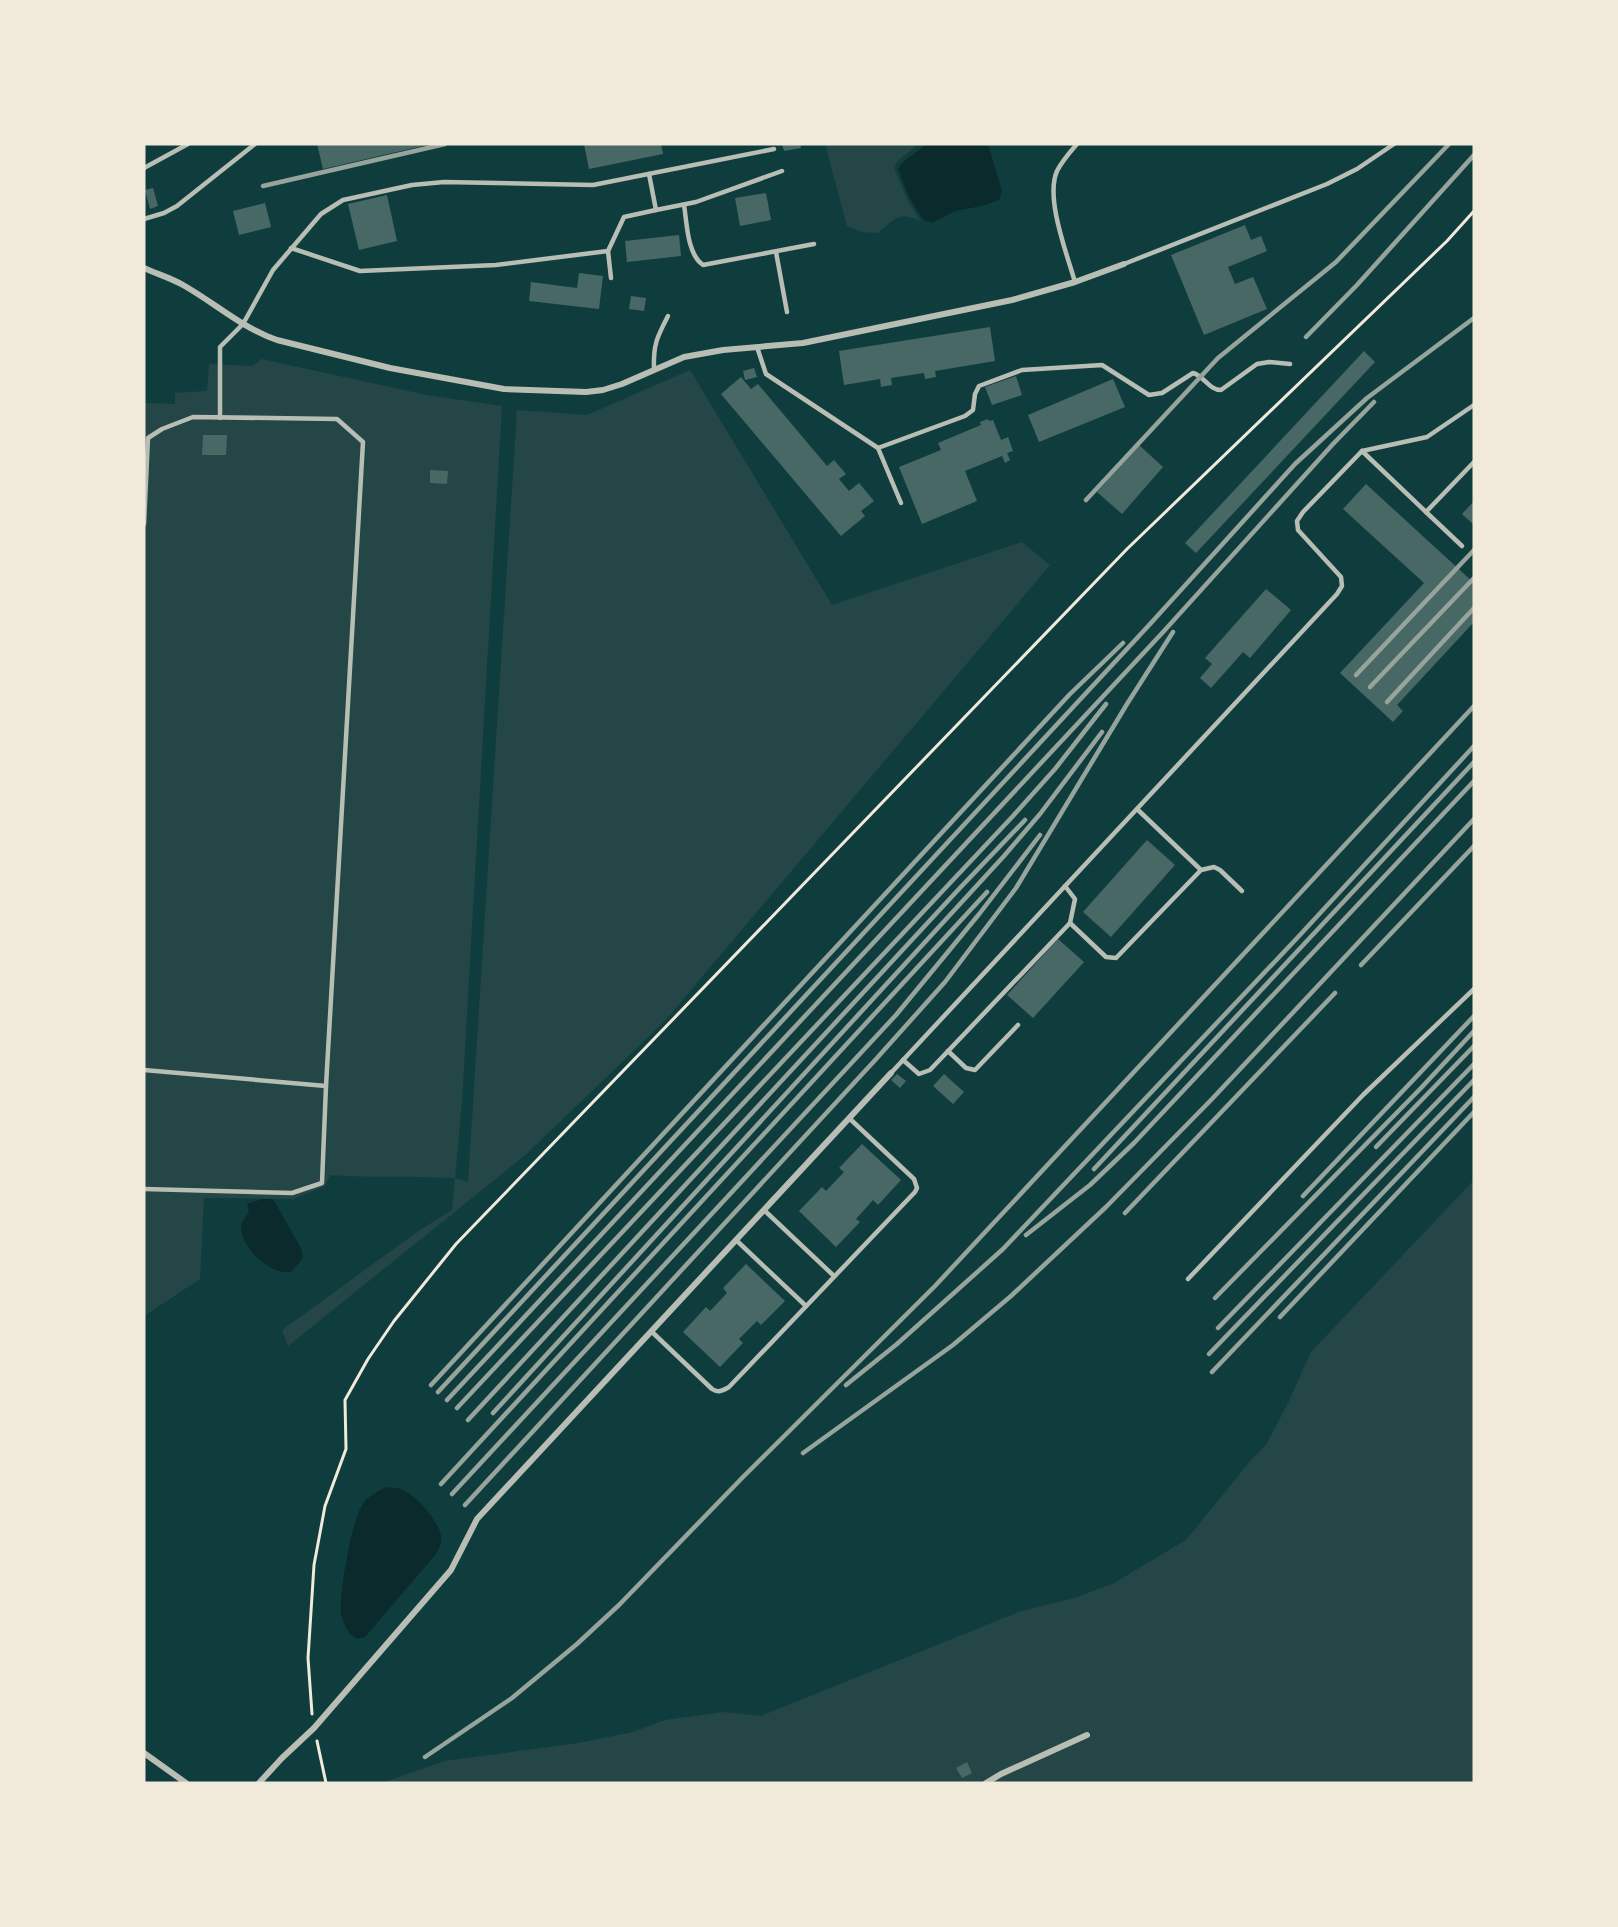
<svg xmlns="http://www.w3.org/2000/svg" width="1618" height="1927" font-family="'Roboto Condensed',sans-serif">
  <style>
    .green { fill: #244646 }
    .water { fill: #0a2a2b }
    .building { fill: #486865 }
    .lines { fill: none; stroke-linecap: round; stroke-linejoin: round }
    .path { stroke: #f1e9da; stroke-width: 3 }
    .service { stroke: #b8beb3; stroke-width: 4.5 }
    .minor { stroke: #b8beb3; stroke-width: 6 }
    .rail { stroke: #97a49c; stroke-width: 4.5 }
  </style>
  <rect width="100%" height="100%" fill="#0f3d3e"/>
  <g class="green">
    <path d="M 825,144 L 917,144 C 910,154 898,156 894,168 L 907,199 L 920,221 C 899,211 894,219 878,233 L 862,232 L 847,226 Z"/>
    <path d="M 261,359 L 427,395 L 502,406 L 462,1101 L 455,1178 L 468,1182 L 517,410 L 587,415 L 690,370 L 832,605 L 1022,542 L 1050,565 L 664,1022 L 523,1157 L 288,1346 L 282,1330 L 420,1230 L 452,1210 L 455,1178 C 413,1176 372,1178 330,1175 L 325,1186 L 293,1199 L 204,1198 L 200,1279 L 144,1316 L 144,403 L 175,404 L 175,393 L 207,391 L 209,364 L 253,366 Z"/>
    <polygon points="1474,1180 1474,1783 382,1783 444,1761 578,1743 633,1732 665,1720 723,1712 761,1716 1021,1611 1075,1598 1114,1583 1186,1540 1251,1460 1266,1445 1288,1403 1311,1352"/>
  </g>
  <g class="water">
    <path d="M 925,144 L 988,144 L 1002,191 L 999,200 L 982,206 L 955,211 L 932,223 L 923,220 L 909,197 L 898,169 C 903,158 917,154 925,144 Z"/>
    <path d="M 262,1199 L 273,1199 L 301,1248 L 303,1258 L 291,1272 C 270,1275 242,1248 241,1228 C 241,1221 246,1217 249,1211 L 247,1204 Z"/>
    <path d="M 386,1487 C 391,1488 396,1487 401,1489 C 415,1494 439,1521 441,1536 C 442,1544 439,1548 436,1554 L 365,1637 L 357,1639 L 350,1634 C 346,1628 342,1620 341,1613 C 339,1593 351,1525 361,1507 C 366,1497 376,1492 386,1487 Z"/>
  </g>
  <g class="building">
    <polygon points="317,144 427,144 427,145 323,169"/>
    <polygon points="584,144 661,144 663,154 589,169"/>
    <polygon points="782,144 800,144 801,148 784,151"/>
    <polygon points="153,188 158,206 150,209 145,190"/>
    <polygon points="766,193 771,220 740,226 735,198"/>
    <polygon points="387,195 397,241 359,250 348,204"/>
    <polygon points="265,203 271,227 239,235 233,211"/>
    <polygon points="1245,225 1251,240 1261,236 1267,251 1228,267 1235,284 1253,277 1267,309 1204,335 1171,255"/>
    <polygon points="679,235 681,256 627,262 625,241"/>
    <polygon points="579,273 603,276 599,309 529,301 531,282 577,288"/>
    <polygon points="631,296 646,298 644,311 629,309"/>
    <polygon points="990,327 995,361 935,371 936,377 925,379 924,373 891,378 892,385 881,387 880,379 844,385 839,351"/>
    <polygon points="1364,351 1375,362 1196,553 1185,543"/>
    <polygon points="754,368 757,377 745,380 743,371"/>
    <polygon points="1016,376 1022,395 992,405 985,387"/>
    <polygon points="741,377 751,389 758,384 827,466 834,460 846,474 839,479 849,491 859,483 874,501 861,511 865,516 841,536 721,394"/>
    <polygon points="1113,379 1125,407 1039,442 1028,415"/>
    <polygon points="988,419 989,421 993,420 1001,440 1008,437 1013,451 1007,453 1010,460 1005,463 1002,456 965,471 977,501 922,524 899,467 941,450 938,443 981,425 980,422"/>
    <polygon points="203,435 227,435 226,455 202,455"/>
    <polygon points="1139,445 1163,467 1122,514 1097,492"/>
    <polygon points="430,470 448,471 447,484 430,483"/>
    <polygon points="1366,484 1474,583 1474,622 1397,705 1403,711 1393,722 1340,673 1424,583 1343,509"/>
    <polygon points="1474,501 1474,525 1462,514"/>
    <polygon points="1266,589 1291,610 1250,658 1243,652 1211,688 1200,678 1212,664 1205,658"/>
    <polygon points="1147,840 1175,865 1111,937 1083,912"/>
    <polygon points="1058,939 1084,962 1033,1018 1007,995"/>
    <polygon points="897,1074 906,1081 900,1088 891,1080"/>
    <polygon points="944,1074 964,1092 953,1104 933,1086"/>
    <polygon points="862,1144 901,1180 878,1205 873,1200 856,1219 860,1222 836,1247 799,1211 822,1187 826,1191 844,1172 839,1168"/>
    <polygon points="746,1264 785,1301 761,1325 757,1321 739,1339 743,1343 720,1367 683,1332 706,1307 710,1311 727,1293 723,1288"/>
    <polygon points="967,1762 972,1773 962,1778 956,1768"/>
  </g>
  <g class="lines">
    <g class="path">
      <polyline points="312,1714 308,1658 314,1565 325,1506 346,1449 345,1400 368,1359 394,1321 456,1244 484,1215 1127,549 1447,241 1474,211"/>
      <polyline points="317,1741 326,1783"/>
    </g>
    <g class="service">
      <polyline points="144,168 188,144"/>
      <path d="M 684,205 C 687,223 687,254 703,265 L 814,244"/>
      <polyline points="656,210 696,202 782,171"/>
      <polyline points="144,219 164,213 177,206 255,144"/>
      <polyline points="291,248 360,271 496,265 608,251 624,217 656,210 649,174"/>
      <polyline points="608,251 611,278"/>
      <polyline points="776,252 787,312"/>
      <polyline points="1124,264 1327,184 1357,169 1394,144"/>
      <path d="M 1075,282 C 1067,254 1045,198 1057,171 C 1062,161 1070,152 1077,144"/>
      <path d="M 757,347 L 766,374 L 878,448 L 965,416 L 973,410 L 975,394 L 979,386 L 1022,370 L 1102,365 L 1149,395 L 1162,393 L 1193,373 C 1204,376 1209,390 1221,390 L 1257,364 L 1269,362 L 1290,364"/>
      <path d="M 654,369 C 653,345 657,337 668,316"/>
      <polyline points="220,418 220,347 243,324 273,270 321,214 343,200 412,185 444,182 593,185 774,149"/>
      <polyline points="878,448 901,503"/>
      <polyline points="1362,451 1426,512 1474,462"/>
      <polyline points="1426,512 1462,546"/>
      <polyline points="144,524 148,438 162,429 193,417 337,419 363,442 326,1086 322,1183 292,1193 144,1189"/>
      <polyline points="1137,809 1201,870"/>
      <polyline points="1070,923 1106,957 1116,958 1201,870 1214,867 1220,870 1242,891"/>
      <polyline points="948,1051 966,1068 975,1070 1018,1025"/>
      <polyline points="903,1060 919,1074 930,1070 1070,923 1075,899 1065,886"/>
      <polyline points="144,1070 326,1086"/>
      <polyline points="891,1073 1337,594 1342,586 1341,577 1298,530 1297,521 1303,512 1362,451 1427,437 1474,405"/>
      <polyline points="764,1210 834,1276"/>
      <polyline points="736,1240 806,1306"/>
      <polyline points="1188,1279 1363,1095 1474,989"/>
      <path d="M 651,1331 L 712,1389 C 718,1393 722,1391 729,1387 L 915,1192 L 917,1188 L 914,1179 L 849,1118"/>
    </g>
    <g class="minor">
      <path d="M 144,268 C 157,274 171,278 183,285 C 215,303 242,328 277,340 L 390,368 L 504,389 L 586,392 L 603,390 L 622,384 L 684,357 L 723,350 L 803,343 L 1012,300 L 1075,282 L 1124,264"/>
      <polyline points="144,1753 186,1783"/>
      <polyline points="259,1783 282,1758 314,1728 451,1570 477,1519 891,1073"/>
      <polyline points="986,1783 1001,1774 1087,1735"/>
    </g>
    <g class="rail">
      <polyline points="263,186 445,144"/>
      <polyline points="1306,337 1357,285 1474,155"/>
      <polyline points="1086,500 1218,358 1336,262 1449,144"/>
      <polyline points="1356,675 1474,550"/>
      <polyline points="1370,687 1474,578"/>
      <polyline points="1387,702 1474,608"/>
      <polyline points="1361,965 1474,846"/>
      <polyline points="1376,1147 1474,1046"/>
      <polyline points="1094,1169 1474,762"/>
      <polyline points="1303,1196 1474,1016"/>
      <polyline points="1125,1213 1335,993"/>
      <polyline points="1026,1235 1090,1185 1134,1143 1474,781"/>
      <polyline points="1215,1298 1421,1088 1474,1031"/>
      <polyline points="1280,1317 1474,1112"/>
      <polyline points="1218,1328 1474,1064"/>
      <polyline points="1209,1354 1474,1080"/>
      <polyline points="1212,1372 1474,1097"/>
      <polyline points="431,1385 1070,694 1123,643"/>
      <polyline points="846,1385 897,1344 1003,1249 1299,936 1474,746"/>
      <polyline points="438,1392 1151,623 1295,464 1367,398 1474,318"/>
      <polyline points="447,1400 1164,631 1333,444 1374,402"/>
      <polyline points="457,1408 1013,816 1055,769 1106,704"/>
      <polyline points="493,1413 1004,856 1040,814 1102,732"/>
      <polyline points="468,1420 958,890 1025,820"/>
      <polyline points="803,1453 953,1345 1011,1296 1106,1207 1212,1099 1474,819"/>
      <polyline points="441,1484 987,892"/>
      <polyline points="452,1494 896,1015 980,913 1040,835"/>
      <polyline points="465,1505 877,1058 945,982 1016,888 1127,704 1173,632"/>
      <polyline points="425,1757 512,1698 577,1644 619,1605 743,1477 935,1286 1474,706"/>
    </g>
  </g>
  <rect width="1618" height="1927" fill="none" stroke="#f1e9da" stroke-width="291"/>
</svg>
